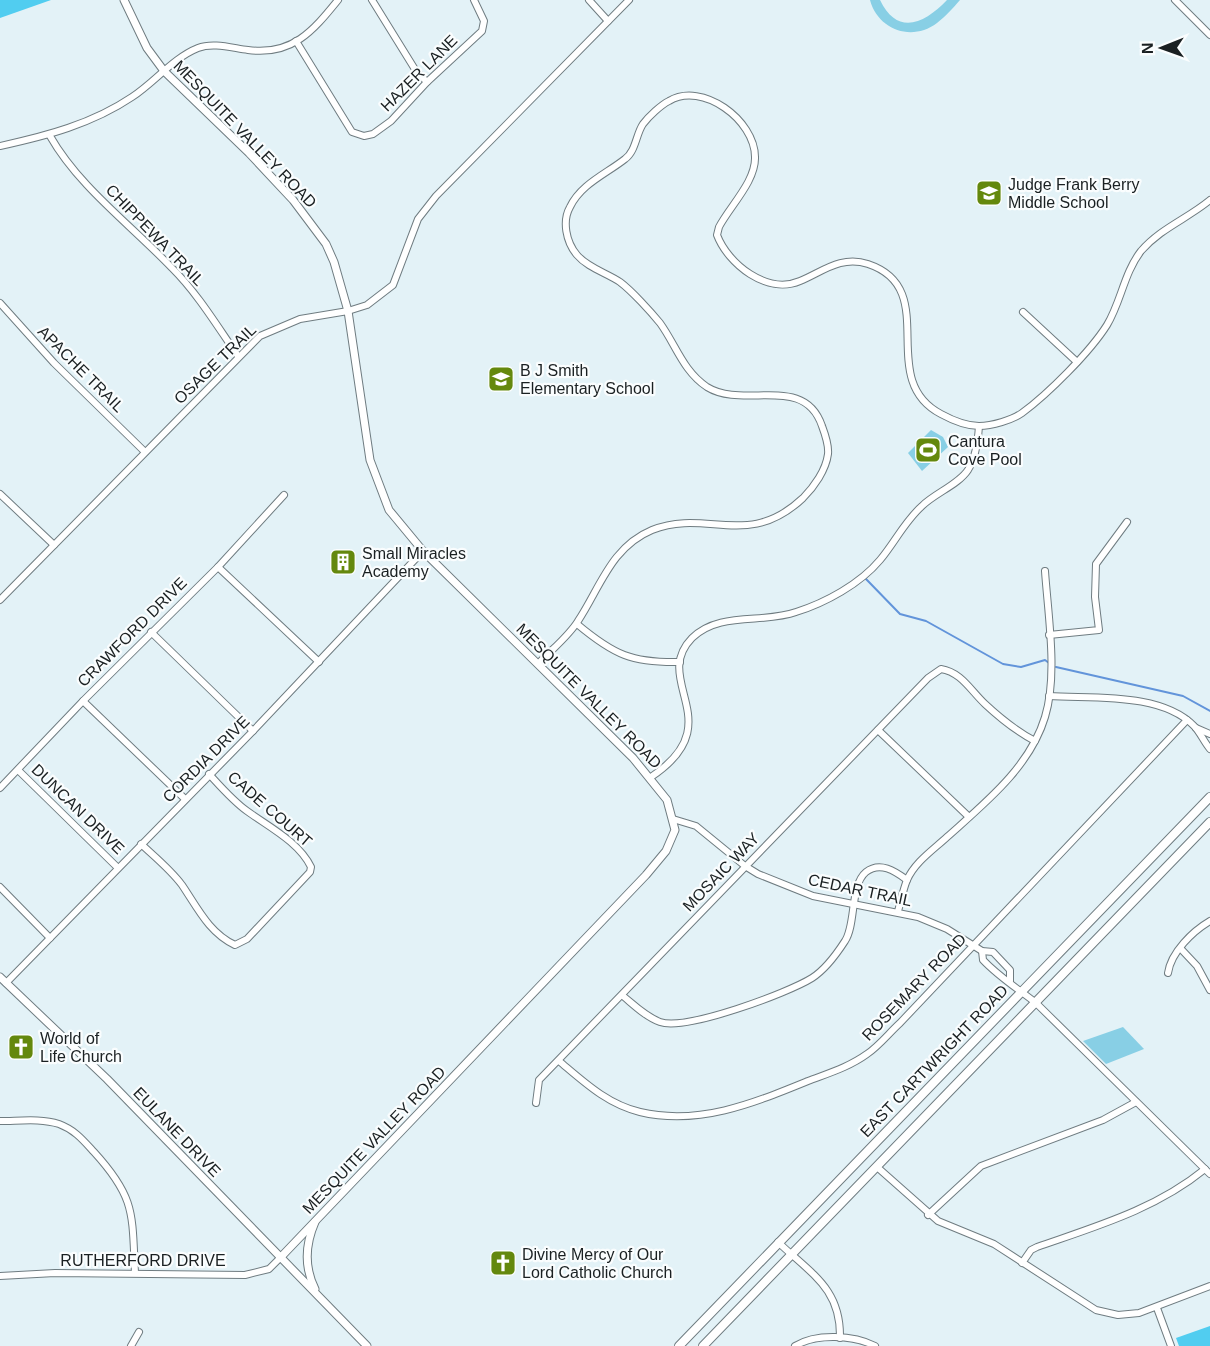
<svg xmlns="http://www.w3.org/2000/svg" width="1210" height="1346" font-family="Helvetica,sans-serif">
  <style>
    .green { fill: #88cfe5 }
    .forest { fill: #51cdf0 }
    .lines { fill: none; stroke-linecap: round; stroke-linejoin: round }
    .stream { stroke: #6294da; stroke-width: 2 }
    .minor-casing { stroke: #6f7c81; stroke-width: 8 }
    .tertiary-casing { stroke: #6f7c81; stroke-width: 9 }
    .secondary-casing { stroke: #6f7c81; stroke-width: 10 }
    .minor { stroke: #fff; stroke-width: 6 }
    .tertiary { stroke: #fff; stroke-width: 7 }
    .secondary { stroke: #fff; stroke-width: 8 }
    .labels { text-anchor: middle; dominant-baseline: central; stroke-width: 4.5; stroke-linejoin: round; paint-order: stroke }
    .street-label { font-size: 16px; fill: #1a2022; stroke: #fafdfe }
    .poi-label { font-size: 16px; fill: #1a2022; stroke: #fafdfe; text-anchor: start }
  </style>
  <rect width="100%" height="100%" fill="#e3f2f7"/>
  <g class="green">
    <path d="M 870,0 L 880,0 C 898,37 925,23 947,0 L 960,0 C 953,8 945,17 937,23 C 912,42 878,30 870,0 Z"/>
    <polygon points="931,430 943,437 948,447 922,471 908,453"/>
    <polygon points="1123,1027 1144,1049 1106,1064 1083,1041"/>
  </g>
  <g class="forest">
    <polygon points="0,0 51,0 0,18"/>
    <polygon points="1210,1326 1210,1346 1179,1346 1176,1338"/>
  </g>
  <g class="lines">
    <g class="stream">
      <polyline points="866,579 900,614 926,621 1003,664 1021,667 1045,660 1049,663"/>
      <polyline points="1056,667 1183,696 1210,711"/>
    </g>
    <defs>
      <g id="minor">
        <polyline points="372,0 416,71 427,82"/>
        <polyline points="589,0 608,21"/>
        <polyline points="1175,0 1210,35"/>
        <polyline points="296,41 352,132 364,136 373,134 391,121 427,82 482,31 484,21 474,0"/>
        <path d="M 50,136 C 79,187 131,225 172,268 C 198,294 217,326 238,356"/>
        <path d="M 0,146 C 46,136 92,124 132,97 C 155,82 173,58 198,48 C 213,42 232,48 248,50 C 292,56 313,31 338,0"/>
        <polyline points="0,303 54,363 145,452"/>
        <polyline points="1023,312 1077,362"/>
        <polyline points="0,494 54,545"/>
        <polyline points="218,567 319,662"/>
        <polyline points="0,600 260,336 300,319 348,311 367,305 393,285 418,219 436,196 629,0"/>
        <path d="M 577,624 C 614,655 632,663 680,662"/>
        <polyline points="151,632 253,731"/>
        <polyline points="1049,635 1099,630 1095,597 1096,564 1127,522"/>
        <path d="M 539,663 C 551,650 568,637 578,621 C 600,588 611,547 652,530 C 707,508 748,550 803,498 C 814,487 826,470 828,454 C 829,445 825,434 822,426 C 804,373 744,410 707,387 C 683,371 676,345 660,323 C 651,312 632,291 620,282 C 607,273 588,268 577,255 C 566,242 562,221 570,207 C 581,184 606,174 625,159 C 636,151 636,134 643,124 C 649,116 661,105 669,101 C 702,81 755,120 755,157 C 756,181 730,206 719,227 L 717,235 C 728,264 767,295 800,281 C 822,272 841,255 868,264 C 943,289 874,379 941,414 C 952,420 966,426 979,426 C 992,426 1012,420 1022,413 C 1048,394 1090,352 1107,325 C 1121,302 1124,273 1141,251 C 1161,228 1187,219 1210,200"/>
        <path d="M 1049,696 C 1093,699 1161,692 1194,726 C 1200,732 1204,742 1210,749"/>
        <polyline points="83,701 185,799"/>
        <polyline points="1196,728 1210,734"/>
        <polyline points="878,730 969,817"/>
        <polyline points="18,770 118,868"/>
        <path d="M 651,777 C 732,723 650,681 692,638 C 719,611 763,624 796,612 C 825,603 860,584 880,560 C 895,542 905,521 922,506 C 935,493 958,485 968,470 C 976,457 978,441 979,426"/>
        <polyline points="0,788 83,701 218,567 284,495"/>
        <polyline points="673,819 696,826 745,866 758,874 813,896 918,917 947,929 982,951 993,952 1010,970 1010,981"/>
        <path d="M 141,844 C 155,857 171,870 182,885 C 197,907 209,933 235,945 L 247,939 L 310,872 L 311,867 C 299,842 269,827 247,811 C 233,801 221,787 209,774"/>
        <polyline points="0,887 50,938"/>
        <path d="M 898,911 C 901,901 903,890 907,880 C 915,862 933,850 947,837 C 985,803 1030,767 1045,717 C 1058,675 1048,615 1045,571"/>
        <polyline points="1181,949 1197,966 1210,990"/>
        <path d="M 982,951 L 983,960 C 999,977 1017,988 1036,1003 L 1210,1174"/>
        <path d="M 1168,973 C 1171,952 1193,931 1210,921"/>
        <polyline points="6,983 253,731 423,551"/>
        <path d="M 623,996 C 634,1005 646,1017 660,1022 C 686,1031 788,993 812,978 C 826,969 836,955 845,941 C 856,925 850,885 866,872 C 880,861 895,871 907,880"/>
        <path d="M 559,1061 C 584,1082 607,1104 640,1112 C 699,1126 754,1103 808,1081 C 829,1073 849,1067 867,1054 C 879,1046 889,1033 900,1023 L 1187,720"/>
        <path d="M 536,1103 L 539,1080 L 928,678 L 941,669 C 961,672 971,691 985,704 C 1000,718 1016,731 1035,741"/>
        <path d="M 0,1121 C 19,1121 41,1118 59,1124 C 75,1130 83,1140 94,1152 C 136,1198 132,1214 135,1273"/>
        <polyline points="877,1167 938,1221 994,1244 1096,1310 1118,1315 1139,1313 1210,1286"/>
        <polyline points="928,1215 981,1166 1103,1120 1136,1102"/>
        <path d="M 778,1242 C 811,1274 841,1288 840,1338"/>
        <path d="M 1022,1263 L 1031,1250 L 1037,1247 C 1097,1226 1156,1209 1205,1169"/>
        <polyline points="0,1276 55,1273 245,1275 269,1269 280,1258"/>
        <polyline points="1157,1308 1171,1346"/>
        <polyline points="131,1346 139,1332"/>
        <path d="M 795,1346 C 816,1333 854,1335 875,1346"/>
      </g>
      <g id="tertiary">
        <polyline points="124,0 147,48 164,71 249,153 293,200 326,244 334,262 348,311 370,460 389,510 423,551 633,758 667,800 675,830 666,851 646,875 280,1258"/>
        <polyline points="0,977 107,1079 367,1346"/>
        <path d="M 315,1289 C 304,1267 305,1245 315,1222"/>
      </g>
      <g id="secondary">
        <polyline points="679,1346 1210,797"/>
        <polyline points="703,1346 1210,822"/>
      </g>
    </defs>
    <use href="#minor" class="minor-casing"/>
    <use href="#tertiary" class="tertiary-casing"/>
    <use href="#secondary" class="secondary-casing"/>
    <use href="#minor" class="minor"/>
    <use href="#tertiary" class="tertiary"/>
    <use href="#secondary" class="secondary"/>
  </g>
  <defs>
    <symbol id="school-square" viewBox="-11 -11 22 22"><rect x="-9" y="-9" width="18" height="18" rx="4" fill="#64880d" stroke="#fafdfe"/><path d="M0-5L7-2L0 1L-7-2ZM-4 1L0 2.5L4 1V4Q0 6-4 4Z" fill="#fff"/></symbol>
    <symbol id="stadium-square" viewBox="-11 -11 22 22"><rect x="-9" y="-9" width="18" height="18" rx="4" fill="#64880d" stroke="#fafdfe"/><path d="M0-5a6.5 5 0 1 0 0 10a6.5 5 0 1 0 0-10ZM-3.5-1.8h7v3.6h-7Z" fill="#fff"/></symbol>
    <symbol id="building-square" viewBox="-11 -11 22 22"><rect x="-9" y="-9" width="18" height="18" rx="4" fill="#64880d" stroke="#fafdfe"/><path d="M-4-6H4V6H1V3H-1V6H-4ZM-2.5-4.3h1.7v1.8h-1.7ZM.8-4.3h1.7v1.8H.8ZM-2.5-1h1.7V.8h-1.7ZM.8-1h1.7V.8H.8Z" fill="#fff"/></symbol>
    <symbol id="church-square" viewBox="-11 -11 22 22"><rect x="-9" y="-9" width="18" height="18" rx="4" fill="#64880d" stroke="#fafdfe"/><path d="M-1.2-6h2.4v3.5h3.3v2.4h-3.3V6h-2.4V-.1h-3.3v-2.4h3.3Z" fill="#fff"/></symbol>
  </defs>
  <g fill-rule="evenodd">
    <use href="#school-square" x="974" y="178" width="30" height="30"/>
    <use href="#school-square" x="486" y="364" width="30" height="30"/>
    <use href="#stadium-square" x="913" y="435" width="30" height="30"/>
    <use href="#building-square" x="328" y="547" width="30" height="30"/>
    <use href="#church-square" x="6" y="1032" width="30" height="30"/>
    <use href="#church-square" x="488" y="1248" width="30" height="30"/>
  </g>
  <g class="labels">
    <g class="street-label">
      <text transform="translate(419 73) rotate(-45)">HAZER LANE</text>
      <text transform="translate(245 134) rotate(46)">MESQUITE VALLEY ROAD</text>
      <text transform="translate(155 235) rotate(46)">CHIPPEWA TRAIL</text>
      <text transform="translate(215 364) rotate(-44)">OSAGE TRAIL</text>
      <text transform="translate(81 369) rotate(45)">APACHE TRAIL</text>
      <text transform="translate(132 632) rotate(-45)">CRAWFORD DRIVE</text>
      <text transform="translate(589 696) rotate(45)">MESQUITE VALLEY ROAD</text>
      <text transform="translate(206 759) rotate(-45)">CORDIA DRIVE</text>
      <text transform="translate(78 809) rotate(44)">DUNCAN DRIVE</text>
      <text transform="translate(270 809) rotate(41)">CADE COURT</text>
      <text transform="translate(721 872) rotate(-46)">MOSAIC WAY</text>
      <text transform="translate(860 890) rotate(12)">CEDAR TRAIL</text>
      <text transform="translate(914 987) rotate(-46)">ROSEMARY ROAD</text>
      <text transform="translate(934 1061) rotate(-46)">EAST CARTWRIGHT ROAD</text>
      <text transform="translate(177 1132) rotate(46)">EULANE DRIVE</text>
      <text transform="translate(374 1140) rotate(-46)">MESQUITE VALLEY ROAD</text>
      <text x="143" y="1260">RUTHERFORD DRIVE</text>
    </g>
    <g class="poi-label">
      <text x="1008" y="184">Judge Frank Berry<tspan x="1008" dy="18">Middle School</tspan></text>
      <text x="520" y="370">B J Smith<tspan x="520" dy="18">Elementary School</tspan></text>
      <text x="948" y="441">Cantura<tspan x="948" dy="18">Cove Pool</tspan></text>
      <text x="362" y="553">Small Miracles<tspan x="362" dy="18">Academy</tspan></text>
      <text x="40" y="1038">World of<tspan x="40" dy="18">Life Church</tspan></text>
      <text x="522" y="1254">Divine Mercy of Our<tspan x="522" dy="18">Lord Catholic Church</tspan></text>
    </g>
  </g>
  <g transform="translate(1162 48) rotate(269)" stroke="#fafdfe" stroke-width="4.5" paint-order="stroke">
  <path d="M0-4.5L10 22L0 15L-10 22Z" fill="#1a2022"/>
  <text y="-9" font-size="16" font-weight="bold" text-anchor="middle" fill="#1a2022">N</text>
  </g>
</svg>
